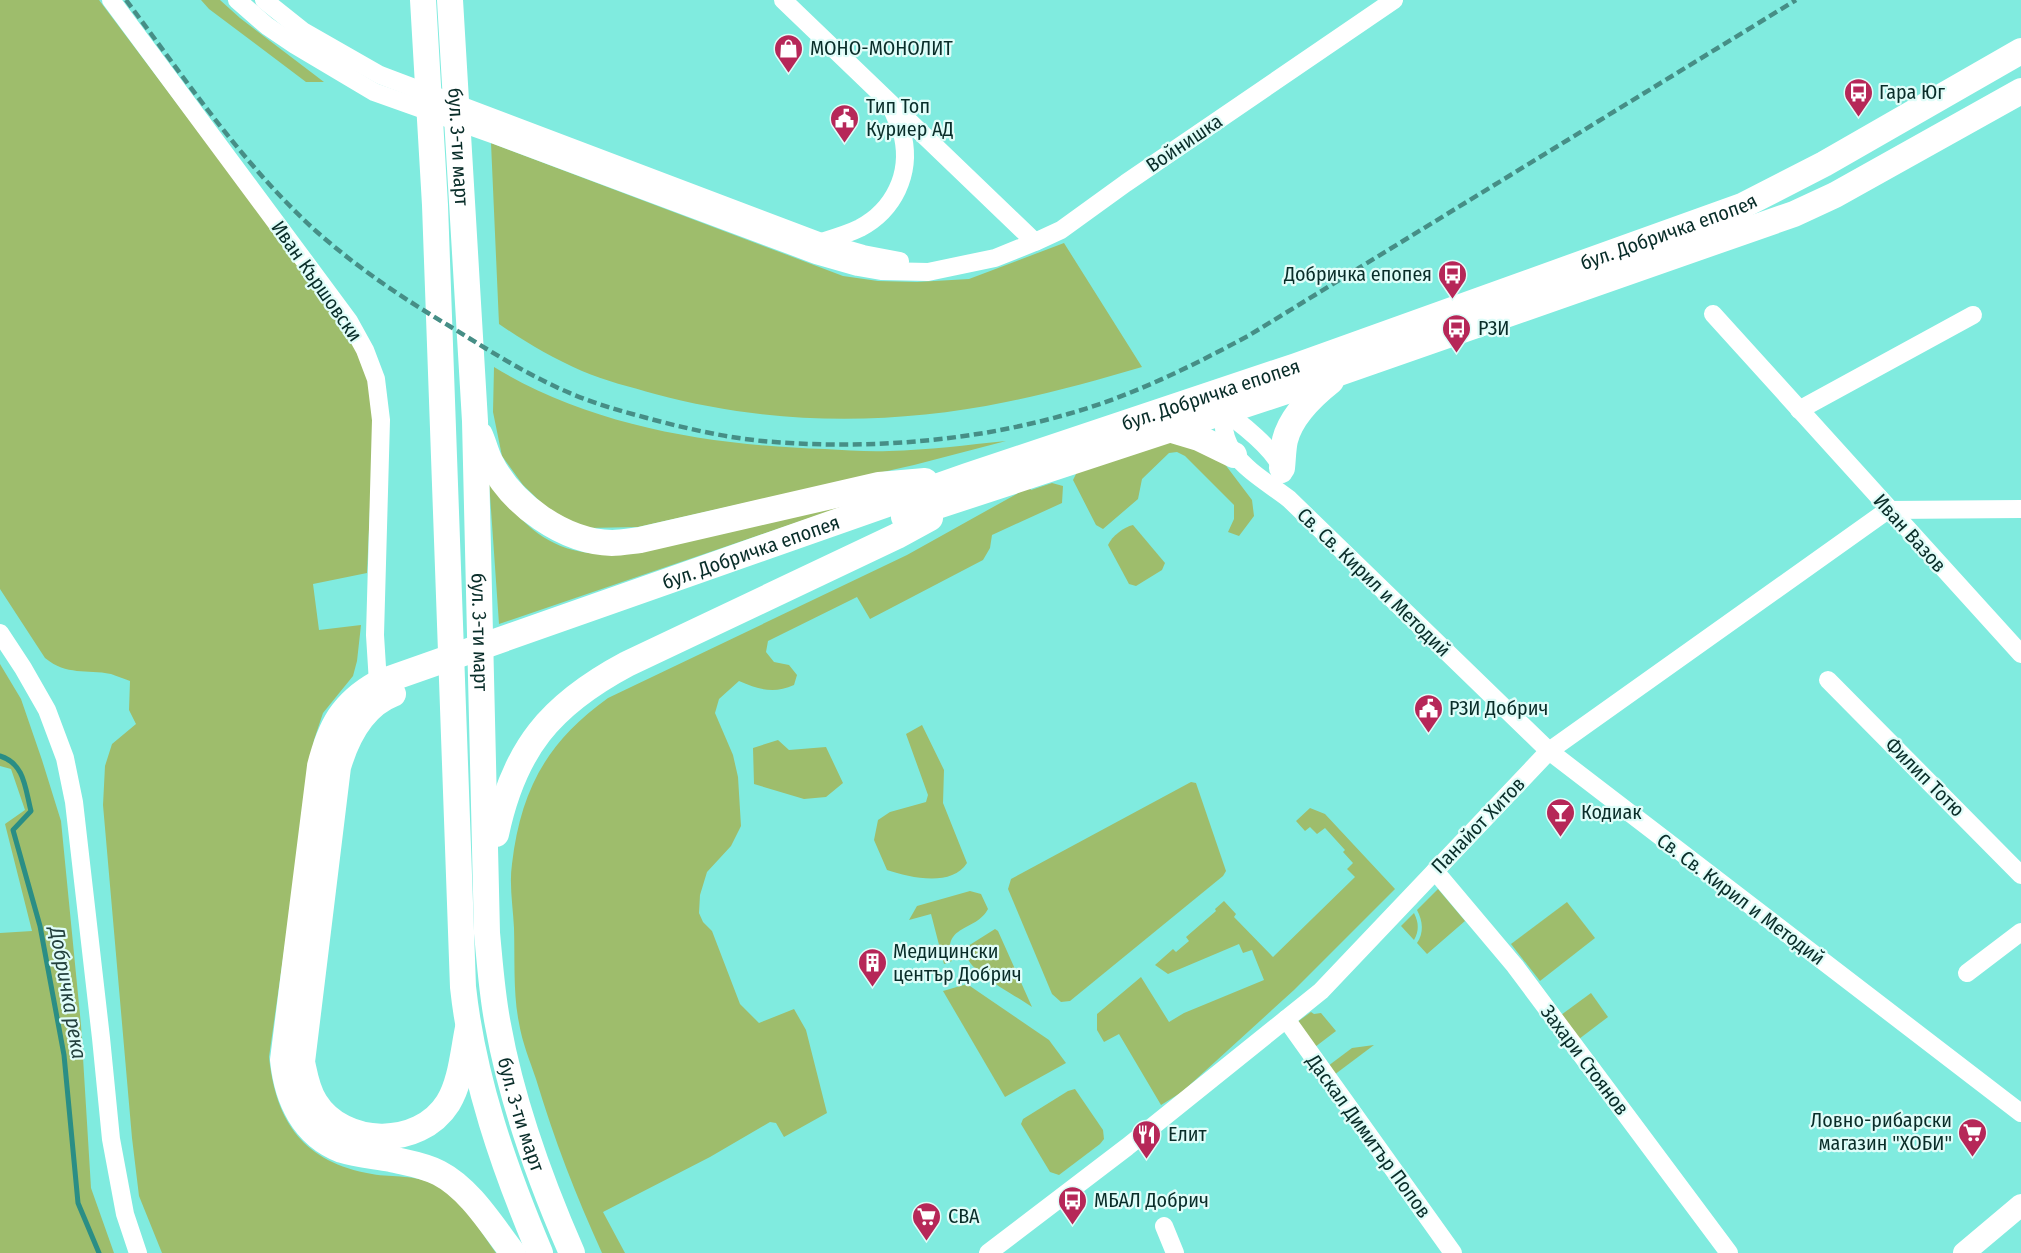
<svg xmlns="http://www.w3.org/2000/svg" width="2021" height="1253" font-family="'Fira Sans Condensed',sans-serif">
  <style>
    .green { fill: #9ebd6c }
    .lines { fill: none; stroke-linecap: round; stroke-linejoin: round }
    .stream { stroke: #2a8e85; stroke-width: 5 }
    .minor { stroke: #fff; stroke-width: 18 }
    .tertiary { stroke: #fff; stroke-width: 22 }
    .secondary { stroke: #fff; stroke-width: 26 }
    .rail { stroke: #468e86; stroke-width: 4.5; stroke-dasharray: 9 4.5; stroke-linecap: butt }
    .labels { text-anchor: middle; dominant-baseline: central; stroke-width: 4.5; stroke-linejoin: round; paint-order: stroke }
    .poi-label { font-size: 20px; fill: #092d29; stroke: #e0fdf9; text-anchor: start }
    .street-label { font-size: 20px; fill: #092d29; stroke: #e0fdf9 }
    .water-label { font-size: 21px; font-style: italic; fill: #23403d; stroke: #e0fdf9 }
  </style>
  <rect width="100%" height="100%" fill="#80ebdf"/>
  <g class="green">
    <path d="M 0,0 L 99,0 L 343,324 L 359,353 L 369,382 L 374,420 L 367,573 L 313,584 L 319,630 L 361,625 L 357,661 L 353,676 L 323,713 L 314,740 L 269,1057 C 276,1123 304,1162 372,1174 C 394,1178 415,1174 435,1185 C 463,1200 478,1228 496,1253 L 162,1253 L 139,1196 L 132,1138 L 103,805 L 105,766 L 112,744 L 136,724 L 129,710 L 130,681 C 124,679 117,676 111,674 C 86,669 67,676 45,658 L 0,589 Z"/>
    <polygon points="201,0 220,0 240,18 324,82 306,82 209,9"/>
    <path d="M 491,143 L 843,276 L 878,281 L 917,282 L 969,279 L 1064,243 L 1142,367 C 1097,380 1052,393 1006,402 C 889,426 770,425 655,394 C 631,387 605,381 582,371 C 552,358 525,342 499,324 Z"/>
    <path d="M 494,367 C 593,427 711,445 825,449 C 846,450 867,452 889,451 C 928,450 967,445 1006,441 L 914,465 L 638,527 L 587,528 L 567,521 L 547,508 L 523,485 L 502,456 L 493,412 Z"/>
    <polygon points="1169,442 1201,451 1224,463 1252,500 1254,516 1239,536 1228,532 1234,519 1234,505 1185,456 1177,452 1169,453 1142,479 1138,499 1103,529 1096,525 1073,480 1077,472"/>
    <path d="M 489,481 C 535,543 566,561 643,552 L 874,496 L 499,624 Z"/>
    <path d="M 1052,483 L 1063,486 L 1062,503 L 992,535 L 990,548 L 983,560 L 870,619 L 857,597 L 768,641 L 766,652 L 774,662 L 789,665 L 797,675 L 794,685 C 774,694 760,690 739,681 L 719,699 L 715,713 L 733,755 L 738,777 L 741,826 L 731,846 L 707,872 L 700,895 L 699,913 L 703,922 L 712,931 L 740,1004 L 759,1023 L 794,1009 L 806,1030 L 827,1113 L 784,1137 L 776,1123 L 770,1122 L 710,1157 L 603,1212 L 625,1253 L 602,1253 C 576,1196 554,1139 536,1079 C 530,1061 522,1042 519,1023 C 513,994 515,958 514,928 C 513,907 509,885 512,864 C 521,789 547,742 608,698 L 907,555 L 1029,487 L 1031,490 Z"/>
    <path d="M 1133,525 L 1165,563 L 1162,570 L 1136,586 L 1129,584 L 1108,545 C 1112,536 1124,527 1133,525 Z"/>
    <polygon points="0,664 21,699 42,760 61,821 81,1025 91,1188 114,1253 0,1253 0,933 32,931 5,824 25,810 11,769 0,766"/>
    <path d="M 922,725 L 944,770 L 943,803 L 967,863 C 952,887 911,878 887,870 L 874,840 L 878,820 L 890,812 L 926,802 L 928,795 L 906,734 Z"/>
    <polygon points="778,740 789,750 826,747 843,783 826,797 804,799 754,784 753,748"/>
    <polygon points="1191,782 1196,783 1226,871 1223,876 1070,1001 1061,1002 1052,994 1008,889 1011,879"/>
    <polygon points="1310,808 1325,814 1395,889 1294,990 1182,1092 1161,1105 1119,1034 1104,1042 1097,1030 1097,1014 1141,977 1169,1022 1184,1013 1264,980 1252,950 1243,953 1239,944 1168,974 1155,965 1173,949 1176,952 1189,941 1186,937 1216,911 1215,909 1224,901 1236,914 1234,917 1273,957 1355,877 1347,869 1353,863 1343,852 1345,850 1325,828 1317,834 1310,827 1305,831 1296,821"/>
    <path d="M 1438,889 L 1465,921 L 1427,954 L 1417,943 C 1424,933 1423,921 1417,910 Z"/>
    <path d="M 970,891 L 981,894 L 988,909 C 976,932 941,924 952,961 L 944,964 L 931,914 L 909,920 L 917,906 Z"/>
    <polygon points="1567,902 1595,938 1540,981 1511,944"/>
    <path d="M 1414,913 C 1419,923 1419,931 1414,940 L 1401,926 Z"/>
    <path d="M 995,929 L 998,931 L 1032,1007 C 1016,996 978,976 969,961 C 966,956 967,951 968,946 Z"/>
    <polygon points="967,984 1049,1040 1066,1063 1005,1097 943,991"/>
    <polygon points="1591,993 1608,1017 1579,1039 1561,1015"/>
    <polygon points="1311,1012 1314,1014 1321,1013 1336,1031 1315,1047 1296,1023"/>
    <polygon points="1374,1045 1334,1075 1328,1066 1352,1048"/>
    <polygon points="1075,1089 1103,1130 1104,1139 1100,1144 1059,1175 1050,1172 1021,1124 1023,1119 1068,1091"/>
  </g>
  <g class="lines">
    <path class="stream" d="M 0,756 C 25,764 25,788 31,811 L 13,830 L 40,926 L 64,1055 L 78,1203 L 99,1253"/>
    <g class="minor">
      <polyline points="111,0 349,321 365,350 376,379 381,420 375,635 378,683"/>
      <polyline points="237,0 267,26 295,45 374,92 495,135 816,255 858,267 881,271 928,272 995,258 1035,242 1061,230 1126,183 1394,0"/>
      <polyline points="264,0 303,31 380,75 821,242 863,254 900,261"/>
      <polyline points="783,0 1035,242"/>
      <path d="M 821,242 C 834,238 848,234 860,228 C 894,210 911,174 903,137 C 901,128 896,119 893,111"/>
      <polyline points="1713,314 2021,654"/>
      <path d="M 1228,401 C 1209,451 1255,473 1289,499 L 1549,751 L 2021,1113"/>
      <path d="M 1217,408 C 1237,419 1279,452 1283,474"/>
      <polyline points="1799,410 1973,315"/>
      <polyline points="0,633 23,668 47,710 65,758 74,802 101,1038 111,1139 125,1214 138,1253"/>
      <polyline points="1828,680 2021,875"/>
      <polyline points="1435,871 1515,966 1729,1253"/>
      <polyline points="1967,973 2021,932"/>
      <polyline points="1286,1019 1453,1253"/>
      <polyline points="1164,1226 1175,1253"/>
      <polyline points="988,1253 1127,1147 1321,991 1549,751 1888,510 2021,509"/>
    </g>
    <polyline class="tertiary" points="1964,1253 2021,1205"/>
    <g class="secondary">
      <path d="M 423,0 L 435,205 L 463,987 C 473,1079 504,1168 540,1253"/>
      <path id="s1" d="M 450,0 L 475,421 L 487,933 C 490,964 492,995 498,1025 C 512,1103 540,1180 572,1253"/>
      <polyline points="1169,429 1199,438 1234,455"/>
      <path d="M 480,435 C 484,444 486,453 490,461 C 512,505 564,542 612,543 C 621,543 631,541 640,540 L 879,485 L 925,481"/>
      <path d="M 1282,468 C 1283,459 1283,449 1285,440 C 1291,416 1312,396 1331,381"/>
      <polyline points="904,517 1302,386 1794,214 1835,195 2021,91"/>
      <path d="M 393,694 C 362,706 347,737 338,767 L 302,1062 C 305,1076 307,1090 315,1102 C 343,1147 419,1149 448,1103 C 461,1082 463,1052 468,1028"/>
      <path d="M 496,834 C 514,749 550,705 627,664 L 897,536 L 930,518"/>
      <path id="s2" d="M 513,1253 C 492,1226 470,1189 439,1173 C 424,1165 408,1163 391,1159 C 375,1156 357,1155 342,1150 C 303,1135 287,1099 283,1060 L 320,766 C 330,727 342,703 378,683 L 967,476 L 1296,366 L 1742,206 L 1824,164 L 2021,51"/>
    </g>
    <path class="rail" d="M 126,0 C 186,80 243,165 317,232 C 359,269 404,299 451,327 C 490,351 529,376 572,394 C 596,404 621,411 647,418 C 684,428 723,437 762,441 C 863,450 971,442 1068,414 C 1132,396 1190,367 1248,336 L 1796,0"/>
  </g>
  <defs>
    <symbol id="shop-pin" viewBox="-11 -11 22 30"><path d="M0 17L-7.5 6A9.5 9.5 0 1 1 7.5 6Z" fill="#b62758" stroke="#e0fdf9"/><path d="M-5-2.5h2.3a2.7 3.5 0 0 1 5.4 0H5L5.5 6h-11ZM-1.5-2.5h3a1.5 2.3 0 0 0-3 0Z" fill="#fff"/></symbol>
    <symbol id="bus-pin" viewBox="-11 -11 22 30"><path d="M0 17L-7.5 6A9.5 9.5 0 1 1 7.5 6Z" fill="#b62758" stroke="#e0fdf9"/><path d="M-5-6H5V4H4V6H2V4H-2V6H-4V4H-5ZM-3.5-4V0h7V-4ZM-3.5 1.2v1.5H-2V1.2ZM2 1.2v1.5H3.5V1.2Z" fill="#fff"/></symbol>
    <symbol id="civic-pin" viewBox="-11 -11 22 30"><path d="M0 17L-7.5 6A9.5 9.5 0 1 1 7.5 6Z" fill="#b62758" stroke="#e0fdf9"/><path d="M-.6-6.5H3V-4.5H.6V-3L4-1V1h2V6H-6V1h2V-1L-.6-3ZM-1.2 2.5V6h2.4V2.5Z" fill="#fff"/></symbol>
    <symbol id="bar-pin" viewBox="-11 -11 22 30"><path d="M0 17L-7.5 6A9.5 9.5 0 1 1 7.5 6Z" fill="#b62758" stroke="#e0fdf9"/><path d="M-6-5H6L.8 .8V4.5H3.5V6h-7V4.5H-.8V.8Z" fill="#fff"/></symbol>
    <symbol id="building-pin" viewBox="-11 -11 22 30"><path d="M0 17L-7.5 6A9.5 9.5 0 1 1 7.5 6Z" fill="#b62758" stroke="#e0fdf9"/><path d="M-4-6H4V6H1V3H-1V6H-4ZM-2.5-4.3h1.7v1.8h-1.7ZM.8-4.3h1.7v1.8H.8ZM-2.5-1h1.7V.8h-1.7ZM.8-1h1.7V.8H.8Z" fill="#fff"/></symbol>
    <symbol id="supermarket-pin" viewBox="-11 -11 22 30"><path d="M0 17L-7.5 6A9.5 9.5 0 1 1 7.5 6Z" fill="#b62758" stroke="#e0fdf9"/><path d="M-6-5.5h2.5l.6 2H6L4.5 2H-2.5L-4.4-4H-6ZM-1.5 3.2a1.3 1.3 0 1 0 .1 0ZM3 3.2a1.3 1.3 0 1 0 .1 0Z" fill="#fff"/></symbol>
    <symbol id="restaurant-pin" viewBox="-11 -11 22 30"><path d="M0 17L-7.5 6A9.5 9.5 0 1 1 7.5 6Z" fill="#b62758" stroke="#e0fdf9"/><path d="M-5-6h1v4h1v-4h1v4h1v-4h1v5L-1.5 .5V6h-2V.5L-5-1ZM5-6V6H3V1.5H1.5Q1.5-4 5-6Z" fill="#fff"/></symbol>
  </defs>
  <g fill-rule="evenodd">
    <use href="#shop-pin" x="772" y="32" width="33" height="45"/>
    <use href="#bus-pin" x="1842" y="76" width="33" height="45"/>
    <use href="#civic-pin" x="828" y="102" width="33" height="45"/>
    <use href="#bus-pin" x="1436" y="258" width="33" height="45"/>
    <use href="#bus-pin" x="1440" y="312" width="33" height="45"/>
    <use href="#civic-pin" x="1412" y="692" width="33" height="45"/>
    <use href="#bar-pin" x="1544" y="796" width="33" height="45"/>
    <use href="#building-pin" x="856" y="946" width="33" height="45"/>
    <use href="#supermarket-pin" x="1956" y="1116" width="33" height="45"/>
    <use href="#restaurant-pin" x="1130" y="1118" width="33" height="45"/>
    <use href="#bus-pin" x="1056" y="1184" width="33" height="45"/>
    <use href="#supermarket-pin" x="910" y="1200" width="33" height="45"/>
  </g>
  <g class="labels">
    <g class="poi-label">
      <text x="810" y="48">МОНО-МОНОЛИТ</text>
      <text x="1879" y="92">Гара Юг</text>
      <text x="866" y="106">Тип Топ<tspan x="866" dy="23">Куриер АД</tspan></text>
      <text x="1432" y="274" text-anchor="end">Добричка епопея</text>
      <text x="1478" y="328">РЗИ</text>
      <text x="1449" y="708">РЗИ Добрич</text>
      <text x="1581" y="812">Кодиак</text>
      <text x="893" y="951">Медицински<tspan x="893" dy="23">център Добрич</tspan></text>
      <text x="1952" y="1120" text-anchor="end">Ловно-рибарски<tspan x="1952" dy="23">магазин "ХОБИ"</tspan></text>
      <text x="1168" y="1134">Елит</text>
      <text x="1094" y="1200">МБАЛ Добрич</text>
      <text x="948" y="1216">CBA</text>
    </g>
    <g class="street-label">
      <text transform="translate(1184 143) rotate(-34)">Войнишка</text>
      <text stroke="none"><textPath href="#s1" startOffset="147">бул. 3-ти март</textPath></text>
      <text stroke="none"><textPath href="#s2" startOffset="2092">бул. Добричка епопея</textPath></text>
      <text transform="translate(317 281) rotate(55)">Иван Кършовски</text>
      <text stroke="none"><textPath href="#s2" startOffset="1606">бул. Добричка епопея</textPath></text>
      <text transform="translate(1910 533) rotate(48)">Иван Вазов</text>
      <text stroke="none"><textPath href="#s2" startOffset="1120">бул. Добричка епопея</textPath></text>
      <text transform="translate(1374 582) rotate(44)">Св. Св. Кирил и Методий</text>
      <text stroke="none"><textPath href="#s1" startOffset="633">бул. 3-ти март</textPath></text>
      <text transform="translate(1925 777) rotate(45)">Филип Тотю</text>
      <text transform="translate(1478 825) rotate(-46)">Панайот Хитов</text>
      <text transform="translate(1741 899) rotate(37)">Св. Св. Кирил и Методий</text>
      <text transform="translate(1585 1060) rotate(53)">Захари Стоянов</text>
      <text stroke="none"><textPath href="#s1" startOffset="1119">бул. 3-ти март</textPath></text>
      <text transform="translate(1369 1136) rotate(54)">Даскал Димитър Попов</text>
    </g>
    <g class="water-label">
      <text transform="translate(68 993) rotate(80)">Добричка река</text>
    </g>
  </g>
</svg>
